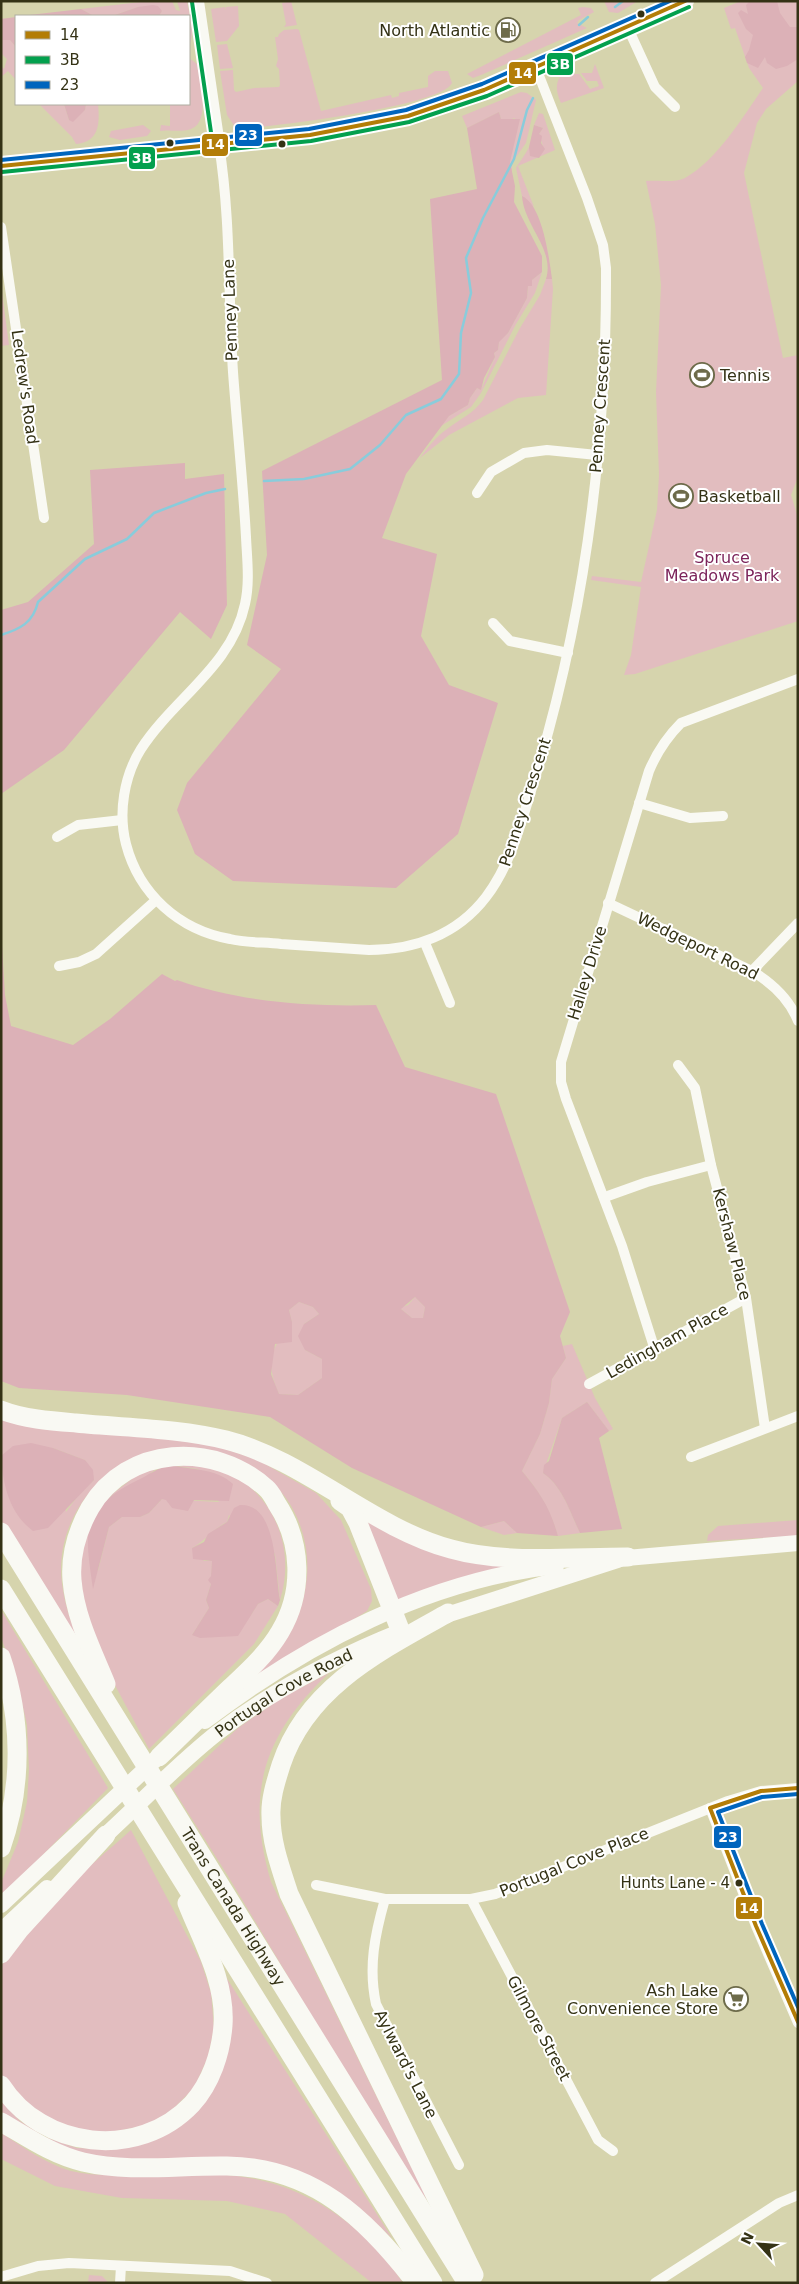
<svg xmlns="http://www.w3.org/2000/svg" width="799" height="2284" font-family="'DejaVu Sans',sans-serif">
  <style>
    .green { fill: #e2bdbf; fill-rule: evenodd }
    .forest { fill: #dcb1b7; fill-rule: evenodd }
    .lines { fill: none; stroke-linecap: round; stroke-linejoin: round }
    .stream { stroke: #89ccdb; stroke-width: 2.5 }
    .minor { stroke: #f9f9f3; stroke-width: 10 }
    .tertiary { stroke: #f9f9f3; stroke-width: 12 }
    .primary { stroke: #f9f9f3; stroke-width: 16 }
    .motorway { stroke: #f9f9f3; stroke-width: 19 }
    .bus-1-casing { stroke: #fff; stroke-width: 8 }
    .bus-2-casing { stroke: #fff; stroke-width: 8 }
    .bus-3-casing { stroke: #fff; stroke-width: 8 }
    .bus-1 { stroke: #b37d07; stroke-width: 4 }
    .bus-2 { stroke: #03a04e; stroke-width: 4 }
    .bus-3 { stroke: #0065bd; stroke-width: 4 }
    .bus-dot { fill: #343215; stroke: #fff; stroke-width: 2 }
    .labels { text-anchor: middle; dominant-baseline: central; stroke-width: 4; stroke-linejoin: round; paint-order: stroke }
    .bus-label { font-size: 15px; fill: #343215; stroke: #fff; text-anchor: end }
    .poi-label { font-size: 16px; fill: #343215; stroke: #fff; text-anchor: end }
    .street-label { font-size: 16px; fill: #343215; stroke: #fff }
    .park-label { font-size: 16px; fill: #7c245b; stroke: #fff }
    .line-badge { stroke: #fff; stroke-width: 2 }
    .badge-label { font-size: 14px; text-anchor: middle; font-weight: bold; fill: #fff }
  </style>
  <rect width="100%" height="100%" fill="#d6d4ad"/>
  <g class="green">
    <path d="M 149,1 L 172,1 L 176,10 L 180,11 L 177,1 L 187,1 C 189,14 196,34 189,44 L 189,16 L 159,16 L 162,11 L 138,7 L 112,16 L 94,16 L 81,9 Z"/>
    <polygon points="291,1 297,25 284,27 286,24 282,3"/>
    <polygon points="604,1 638,1 618,13 609,12"/>
    <path d="M 741,1 L 798,1 L 798,81 L 766,109 L 757,123 L 744,173 L 783,358 L 798,355 L 798,477 L 791,495 L 798,518 L 798,621 L 635,674 L 624,675 L 631,655 L 641,587 L 591,580 L 592,576 L 641,582 L 657,510 L 659,475 L 656,392 L 661,285 L 655,224 L 646,181 C 657,180 676,183 685,178 C 717,160 743,117 763,88 L 749,68 L 735,28 L 731,29 L 724,8 Z"/>
    <polygon points="238,6 239,26 227,41 216,42 211,9 225,7 225,10 226,7"/>
    <polygon points="583,7 591,8 594,12 579,20 577,23 587,28 481,75 473,78 467,74 581,15 578,8"/>
    <path d="M 297,29 L 299,30 L 321,111 L 391,95 L 392,98 L 399,96 L 399,93 L 428,87 L 428,76 L 435,71 L 448,71 L 452,83 C 441,106 281,125 251,128 L 235,127 L 227,115 L 220,71 L 233,70 L 234,90 L 236,92 L 254,88 L 279,87 L 280,85 L 279,69 L 276,66 L 278,59 L 275,37 L 278,37 L 279,34 L 284,30 Z"/>
    <polygon points="1,40 10,40 16,47 16,80 8,71 1,77 1,66 4,69 7,59 1,53"/>
    <polygon points="227,44 233,68 220,69 217,45"/>
    <path d="M 189,58 L 197,64 C 200,81 211,122 191,129 C 179,133 168,129 160,131 L 161,125 L 170,126 L 170,104 L 189,104 Z"/>
    <path d="M 595,64 L 604,88 L 561,103 C 554,87 555,76 572,68 L 574,74 L 579,74 L 590,89 L 599,86 L 597,81 L 587,81 L 581,73 L 592,73 Z"/>
    <polygon points="521,92 527,93 536,100 526,143 512,163 512,175 509,162 515,118 506,121 501,119 499,112 467,128 462,116"/>
    <path d="M 39,104 L 64,104 L 69,120 L 85,110 L 86,104 L 98,104 C 100,124 99,142 76,144 L 72,137 Z"/>
    <path d="M 539,113 L 543,114 L 555,150 L 518,166 L 534,207 L 522,196 L 516,168 C 520,161 526,154 529,147 L 530,150 L 543,146 L 539,134 L 543,128 L 534,125 Z"/>
    <polygon points="143,125 151,131 147,136 120,140 109,137 111,131"/>
    <polygon points="542,272 535,293 516,324 481,393 471,407 441,426 449,416 468,405 470,398 477,388 481,390 495,357 494,353 498,350 499,341 508,333 527,298 528,286 532,286 532,280"/>
    <path d="M 546,279 L 552,279 L 553,289 L 546,395 L 518,398 L 449,435 L 420,458 C 428,447 436,437 447,429 C 460,419 473,414 483,400 L 520,328 L 540,295 Z"/>
    <polygon points="1,285 9,345 1,346"/>
    <polygon points="415,1297 425,1307 423,1318 412,1318 400,1308 408,1305"/>
    <path d="M 299,1302 L 313,1307 L 319,1314 L 304,1324 L 305,1350 L 322,1359 L 322,1378 L 298,1395 L 279,1394 C 265,1361 271,1349 292,1322 L 289,1310 Z"/>
    <path d="M 572,1344 L 595,1398 L 613,1429 L 609,1431 L 587,1402 L 562,1418 L 543,1473 C 563,1487 570,1512 580,1533 L 558,1536 C 550,1510 540,1492 522,1471 L 540,1434 L 549,1403 L 552,1379 L 566,1358 L 563,1346 Z"/>
    <path d="M 1,1419 L 201,1441 L 258,1460 L 316,1493 L 341,1520 L 371,1589 L 372,1601 L 367,1611 L 356,1618 L 231,1691 C 248,1676 267,1662 281,1646 C 297,1627 305,1599 307,1576 C 310,1542 296,1498 266,1479 C 254,1472 238,1468 224,1462 C 213,1458 198,1448 186,1448 C 111,1445 49,1517 63,1590 C 66,1610 74,1629 81,1648 L 1,1521 ZM 53,1448 L 85,1460 L 94,1480 L 80,1493 L 66,1512 Z"/>
    <path d="M 181,1463 C 194,1465 214,1465 226,1471 C 275,1495 296,1549 280,1600 L 275,1554 L 229,1515 L 227,1522 C 214,1528 205,1541 192,1548 L 204,1561 L 212,1561 L 211,1584 L 206,1600 L 209,1608 L 192,1635 L 251,1615 L 258,1604 L 268,1599 L 278,1606 L 254,1644 L 149,1749 L 92,1642 L 76,1569 L 94,1508 L 137,1475 L 157,1468 L 147,1476 L 109,1497 L 90,1526 L 90,1567 L 98,1571 L 109,1527 L 122,1517 L 140,1517 L 149,1513 L 162,1499 L 219,1502 L 198,1469 L 170,1465 Z"/>
    <polygon points="355,1508 397,1534 535,1563 393,1602"/>
    <polygon points="798,1520 798,1536 707,1541 708,1535 718,1526"/>
    <polygon points="504,1521 517,1533 504,1535 481,1527"/>
    <polygon points="1,1610 108,1788 1,1898 1,1883 18,1842 27,1802 29,1769 27,1725 16,1676 1,1638"/>
    <path d="M 329,1673 C 263,1735 245,1794 271,1882 L 424,2193 L 432,2218 L 228,1876 L 173,1789 L 238,1728 L 283,1697 Z"/>
    <path d="M 131,1830 L 201,1962 L 211,1993 L 214,2028 L 208,2057 L 194,2088 L 174,2108 L 152,2124 L 97,2135 L 33,2114 L 1,2077 L 1,1967 C 28,1914 88,1869 131,1830 Z"/>
    <polygon points="219,1966 392,2238 365,2213 308,2179 83,2159 1,2117 1,2101 20,2121 45,2137 77,2148 120,2149 209,2086"/>
    <path d="M 1,2133 C 23,2147 46,2164 71,2171 C 95,2177 118,2174 142,2175 C 173,2176 206,2172 237,2176 C 307,2185 364,2225 403,2283 L 372,2283 L 285,2214 L 227,2201 L 122,2198 L 55,2186 L 1,2159 Z"/>
    <polygon points="89,2275 102,2276 109,2283 88,2283"/>
  </g>
  <g class="forest">
    <polygon points="750,1 777,1 780,13 790,27 798,27 798,59 787,66 776,69 767,63 765,57 758,68 747,63 745,57 749,50 753,35 746,29 738,13 741,10 748,14 746,5"/>
    <polygon points="153,5 158,6 162,11 159,16 112,16 138,7"/>
    <polygon points="81,9 94,16 21,16"/>
    <polygon points="16,17 16,47 10,40 1,40 1,19"/>
    <polygon points="64,104 86,104 85,110 73,122 69,120"/>
    <polygon points="499,112 501,119 520,119 510,162 515,186 514,202 542,256 542,272 532,280 532,286 528,286 527,298 508,333 499,342 498,350 494,353 495,357 484,378 481,390 477,388 470,398 468,405 449,416 406,474 382,538 437,554 421,636 449,685 498,703 458,834 396,888 233,881 195,854 177,810 187,783 281,669 247,645 267,555 262,471 442,380 430,199 477,189 467,128"/>
    <polygon points="534,125 543,128 539,134 542,136 541,143 545,149 539,158 530,156 529,147"/>
    <path d="M 522,196 C 543,206 549,258 552,279 L 546,279 C 555,249 524,226 522,196 Z"/>
    <polygon points="185,463 185,479 224,474 227,605 211,639 180,612 64,750 1,794 1,610 28,602 94,544 90,470"/>
    <path d="M 1,930 L 5,995 L 11,1026 L 73,1045 L 110,1019 L 162,974 L 175,981 L 177,980 C 239,1002 311,1007 376,1005 L 405,1067 L 496,1094 L 570,1312 L 560,1336 L 566,1358 L 552,1379 L 549,1403 L 540,1434 L 522,1471 C 541,1494 550,1508 558,1536 L 517,1533 L 504,1521 L 481,1527 L 352,1468 L 270,1417 L 127,1395 L 19,1388 L 1,1381 ZM 415,1297 L 425,1307 L 423,1318 L 412,1318 L 401,1309 ZM 299,1302 L 313,1307 L 319,1314 L 304,1324 L 298,1336 L 305,1350 L 322,1359 L 322,1378 L 298,1395 L 279,1394 L 271,1374 L 275,1344 L 292,1342 L 292,1322 L 289,1310 Z"/>
    <path d="M 587,1402 L 609,1431 L 599,1438 L 622,1529 L 580,1533 C 570,1512 563,1487 543,1473 L 544,1465 L 549,1461 L 562,1418 Z"/>
    <path d="M 31,1443 L 53,1448 L 85,1460 L 93,1470 L 94,1480 L 48,1528 L 33,1531 C 9,1513 3,1485 1,1456 L 13,1446 Z"/>
    <path d="M 170,1465 C 192,1470 216,1468 233,1484 L 229,1501 L 194,1500 L 188,1511 L 172,1508 L 166,1500 L 162,1499 L 149,1513 L 140,1517 L 122,1517 L 109,1527 L 93,1589 C 85,1532 79,1510 136,1481 C 149,1475 157,1468 170,1465 Z"/>
    <path d="M 240,1505 C 278,1503 275,1575 280,1600 L 278,1606 L 268,1599 L 258,1604 L 238,1636 L 200,1638 L 192,1635 L 209,1608 L 206,1600 L 211,1584 L 208,1580 L 211,1576 L 212,1561 L 193,1559 L 192,1548 L 204,1542 L 208,1534 L 227,1522 L 234,1508 Z"/>
  </g>
  <g class="lines">
    <g class="stream">
      <polyline points="615,7 623,1"/>
      <polyline points="579,25 588,17"/>
      <polyline points="264,481 304,479 350,469 380,445 406,415 441,399 459,374 461,333 471,293 466,258 483,218 514,159 527,110 533,98"/>
      <path d="M 1,635 C 20,629 33,623 38,602 L 85,559 L 127,539 L 154,513 L 206,493 L 225,489"/>
    </g>
    <g class="minor">
      <polyline points="627,26 655,87 675,107"/>
      <path d="M 219,145 C 231,220 228,297 233,372 C 237,427 243,482 246,537 C 247,559 250,582 245,604 C 232,666 174,698 141,749 C 124,776 118,813 126,844 C 139,894 179,930 230,939 C 246,943 264,942 281,944 C 310,946 340,948 369,950 C 414,950 457,935 486,897 C 512,863 522,819 535,778 C 585,614 607,440 606,268 L 603,245 L 587,198 L 536,68"/>
      <polyline points="1,227 44,518"/>
      <polyline points="477,493 491,472 524,453 547,450 597,455"/>
      <polyline points="493,623 510,641 568,653"/>
      <polyline points="639,803 690,818 723,816"/>
      <polyline points="57,837 78,825 122,820"/>
      <path d="M 608,903 L 752,971 C 772,983 789,998 798,1021"/>
      <polyline points="425,943 450,1003"/>
      <polyline points="59,966 79,962 96,954 155,901"/>
      <polyline points="752,971 798,923"/>
      <polyline points="678,1065 695,1088 711,1165 746,1298 765,1428"/>
      <polyline points="605,1197 647,1182 711,1165"/>
      <path d="M 654,1347 L 622,1246 L 566,1099 L 561,1082 L 561,1062 L 649,771 C 657,752 666,738 681,723 L 798,679"/>
      <polyline points="589,1384 746,1298"/>
      <polyline points="691,1457 798,1416"/>
      <polyline points="710,1808 756,1926 798,2023"/>
      <polyline points="316,1885 385,1899 471,1899 495,1894 728,1801 761,1791 798,1788"/>
      <path d="M 385,1899 C 375,1934 368,1967 376,2004 L 459,2165"/>
      <polyline points="471,1899 598,2140 613,2151"/>
      <polyline points="1,2277 38,2266 69,2263 230,2271 267,2283"/>
      <polyline points="120,2283 121,2266"/>
      <polyline points="655,2283 779,2203 798,2195"/>
    </g>
    <polyline class="tertiary" points="198,1 219,145"/>
    <g class="primary">
      <polyline points="1,166 310,135 408,116 484,90 686,1"/>
      <polyline points="615,1559 798,1543"/>
      <polyline points="437,1618 618,1560"/>
      <path d="M 205,1721 C 306,1644 428,1580 556,1566"/>
      <path id="s1" d="M 97,1843 C 137,1807 174,1767 217,1733 C 273,1690 337,1657 402,1631"/>
      <polyline points="1,1905 156,1759"/>
      <polyline points="1,1931 47,1888"/>
    </g>
    <g class="motorway">
      <path d="M 1,1410 C 24,1419 51,1421 76,1423 C 125,1428 178,1428 226,1440 C 305,1460 372,1528 451,1549 C 504,1564 572,1557 628,1557"/>
      <polyline points="340,1501 350,1508 358,1523 401,1632"/>
      <path id="s2" d="M 1,1532 L 467,2283"/>
      <polyline points="1,1589 433,2283"/>
      <path d="M 448,1613 C 380,1651 307,1687 281,1765 C 276,1781 270,1799 271,1816 C 271,1843 281,1869 289,1894 L 474,2275"/>
      <path d="M 1,1657 C 22,1719 23,1786 1,1848"/>
      <path d="M 106,1684 C 92,1650 75,1617 72,1580 C 70,1554 77,1531 90,1508 C 127,1445 214,1441 266,1488 C 271,1492 274,1499 277,1504 C 302,1542 304,1592 280,1632 C 267,1654 248,1671 230,1688 C 206,1711 183,1734 159,1757"/>
      <polyline points="1,1954 20,1929 106,1835"/>
      <path d="M 1,2085 C 42,2149 138,2161 192,2104 C 211,2083 221,2053 223,2025 C 226,1982 202,1941 187,1903"/>
      <path d="M 1,2122 C 27,2137 53,2155 83,2162 C 130,2173 178,2165 227,2166 C 313,2167 367,2219 416,2283"/>
    </g>
    <defs>
      <g id="bus-1">
        <polyline points="1,166 310,135 408,116 484,90 685,1"/>
        <polyline points="798,1788 761,1791 710,1808 756,1926 798,2022"/>
      </g>
      <g id="bus-2">
        <polyline points="192,2 213,146"/>
        <polyline points="2,172 311,141 409,122 487,96 689,7"/>
      </g>
      <g id="bus-3">
        <polyline points="1,160 309,129 406,110 482,84 670,1"/>
        <polyline points="798,1794 762,1797 718,1812 762,1924 798,2007"/>
      </g>
    </defs>
    <use href="#bus-1" class="bus-1-casing"/>
    <use href="#bus-2" class="bus-2-casing"/>
    <use href="#bus-3" class="bus-3-casing"/>
    <use href="#bus-1" class="bus-1"/>
    <use href="#bus-2" class="bus-2"/>
    <use href="#bus-3" class="bus-3"/>
  </g>
  <defs>
    <symbol id="fuel-ring" viewBox="-11 -11 22 22"><circle r="9.5" fill="#fff" stroke="#6d6b4a" stroke-width="1.5"/><path d="M-5.5-6h7V0h2V4h1.3V-2.5L3-4.5l.8-.8L6-3V5H2.5V1h-1V6h-7ZM-4.2-4.7v3.2H.2V-4.7Z" fill="#6d6b4a"/></symbol>
    <symbol id="stadium-ring" viewBox="-11 -11 22 22"><circle r="9.5" fill="#fff" stroke="#6d6b4a" stroke-width="1.5"/><path d="M0-5a6.5 5 0 1 0 0 10a6.5 5 0 1 0 0-10ZM-3.5-1.8h7v3.6h-7Z" fill="#6d6b4a"/></symbol>
    <symbol id="supermarket-ring" viewBox="-11 -11 22 22"><circle r="9.5" fill="#fff" stroke="#6d6b4a" stroke-width="1.5"/><path d="M-6-5.5h2.5l.6 2H6L4.5 2H-2.5L-4.4-4H-6ZM-1.5 3.2a1.3 1.3 0 1 0 .1 0ZM3 3.2a1.3 1.3 0 1 0 .1 0Z" fill="#6d6b4a"/></symbol>
  </defs>
  <g fill-rule="evenodd">
    <use href="#fuel-ring" x="494" y="16" width="28" height="28"/>
    <use href="#stadium-ring" x="688" y="361" width="28" height="28"/>
    <use href="#stadium-ring" x="667" y="482" width="28" height="28"/>
    <use href="#supermarket-ring" x="722" y="1985" width="28" height="28"/>
  </g>
  <g class="bus-dot">
    <circle cx="641" cy="14" r="4.5"/>
    <circle cx="170" cy="143" r="4.5"/>
    <circle cx="282" cy="144" r="4.5"/>
    <circle cx="739" cy="1883" r="4.5"/>
  </g>
  <g class="labels">
    <g class="bus-label">
      <text x="730" y="1883">Hunts Lane - 4</text>
    </g>
    <g class="poi-label">
      <text x="490" y="30">North Atlantic</text>
      <text x="720" y="375" text-anchor="start">Tennis</text>
      <text x="698" y="496" text-anchor="start">Basketball</text>
      <text x="718" y="1990">Ash Lake<tspan x="718" dy="18">Convenience Store</tspan></text>
    </g>
    <g class="street-label">
      <text transform="translate(230 310) rotate(-92)">Penney Lane</text>
      <text transform="translate(25 387) rotate(82)">Ledrew's Road</text>
      <text transform="translate(600 406) rotate(-86)">Penney Crescent</text>
      <text transform="translate(525 802) rotate(-72)">Penney Crescent</text>
      <text transform="translate(698 946) rotate(26)">Wedgeport Road</text>
      <text transform="translate(587 973) rotate(-73)">Halley Drive</text>
      <text transform="translate(732 1244) rotate(76)">Kershaw Place</text>
      <text transform="translate(667 1341) rotate(-29)">Ledingham Place</text>
      <text stroke="none"><textPath href="#s1" startOffset="241">Portugal Cove Road</textPath></text>
      <text transform="translate(574 1862) rotate(-22)">Portugal Cove Place</text>
      <text stroke="none"><textPath href="#s2" startOffset="441">Trans Canada Highway</textPath></text>
      <text transform="translate(539 2028) rotate(62)">Gilmore Street</text>
      <text transform="translate(406 2064) rotate(63)">Aylward's Lane</text>
    </g>
    <g class="park-label">
      <text x="722" y="557">Spruce<tspan x="722" dy="18">Meadows Park</tspan></text>
    </g>
  </g>
  <g class="line-badge">
    <rect x="546" y="52" width="28" height="24" rx="5" fill="#03a04e"/>
    <rect x="508" y="61" width="29" height="24" rx="5" fill="#b37d07"/>
    <rect x="234" y="123" width="29" height="24" rx="5" fill="#0065bd"/>
    <rect x="201" y="133" width="28" height="24" rx="5" fill="#b37d07"/>
    <rect x="128" y="146" width="28" height="24" rx="5" fill="#03a04e"/>
    <rect x="713" y="1825" width="29" height="24" rx="5" fill="#0065bd"/>
    <rect x="735" y="1896" width="28" height="24" rx="5" fill="#b37d07"/>
  </g>
  <g class="badge-label">
    <text x="560" y="69">3B</text>
    <text x="523" y="78">14</text>
    <text x="248" y="140">23</text>
    <text x="215" y="149">14</text>
    <text x="142" y="163">3B</text>
    <text x="728" y="1842">23</text>
    <text x="749" y="1913">14</text>
  </g>
  <rect width="799" height="2284" fill="none" stroke="#343215" stroke-width="5"/>
  <rect x="15" y="15" width="175" height="90" fill="#ffffff" stroke="#aeada1"/>
  <rect x="25" y="31" width="25" height="8" fill="#b37d07" stroke="#aeada1"/>
  <text x="60" y="40" font-size="15" fill="#343215">14</text>
  <rect x="25" y="56" width="25" height="8" fill="#03a04e" stroke="#aeada1"/>
  <text x="60" y="65" font-size="15" fill="#343215">3B</text>
  <rect x="25" y="81" width="25" height="8" fill="#0065bd" stroke="#aeada1"/>
  <text x="60" y="90" font-size="15" fill="#343215">23</text>
  <g transform="translate(759 2244) rotate(296)" stroke="#ffffff" stroke-width="4" paint-order="stroke">
  <path d="M0-4L9 19L0 12L-9 19Z" fill="#343215"/>
  <text y="-8" font-size="14" font-weight="bold" text-anchor="middle" fill="#343215">N</text>
  </g>
</svg>
